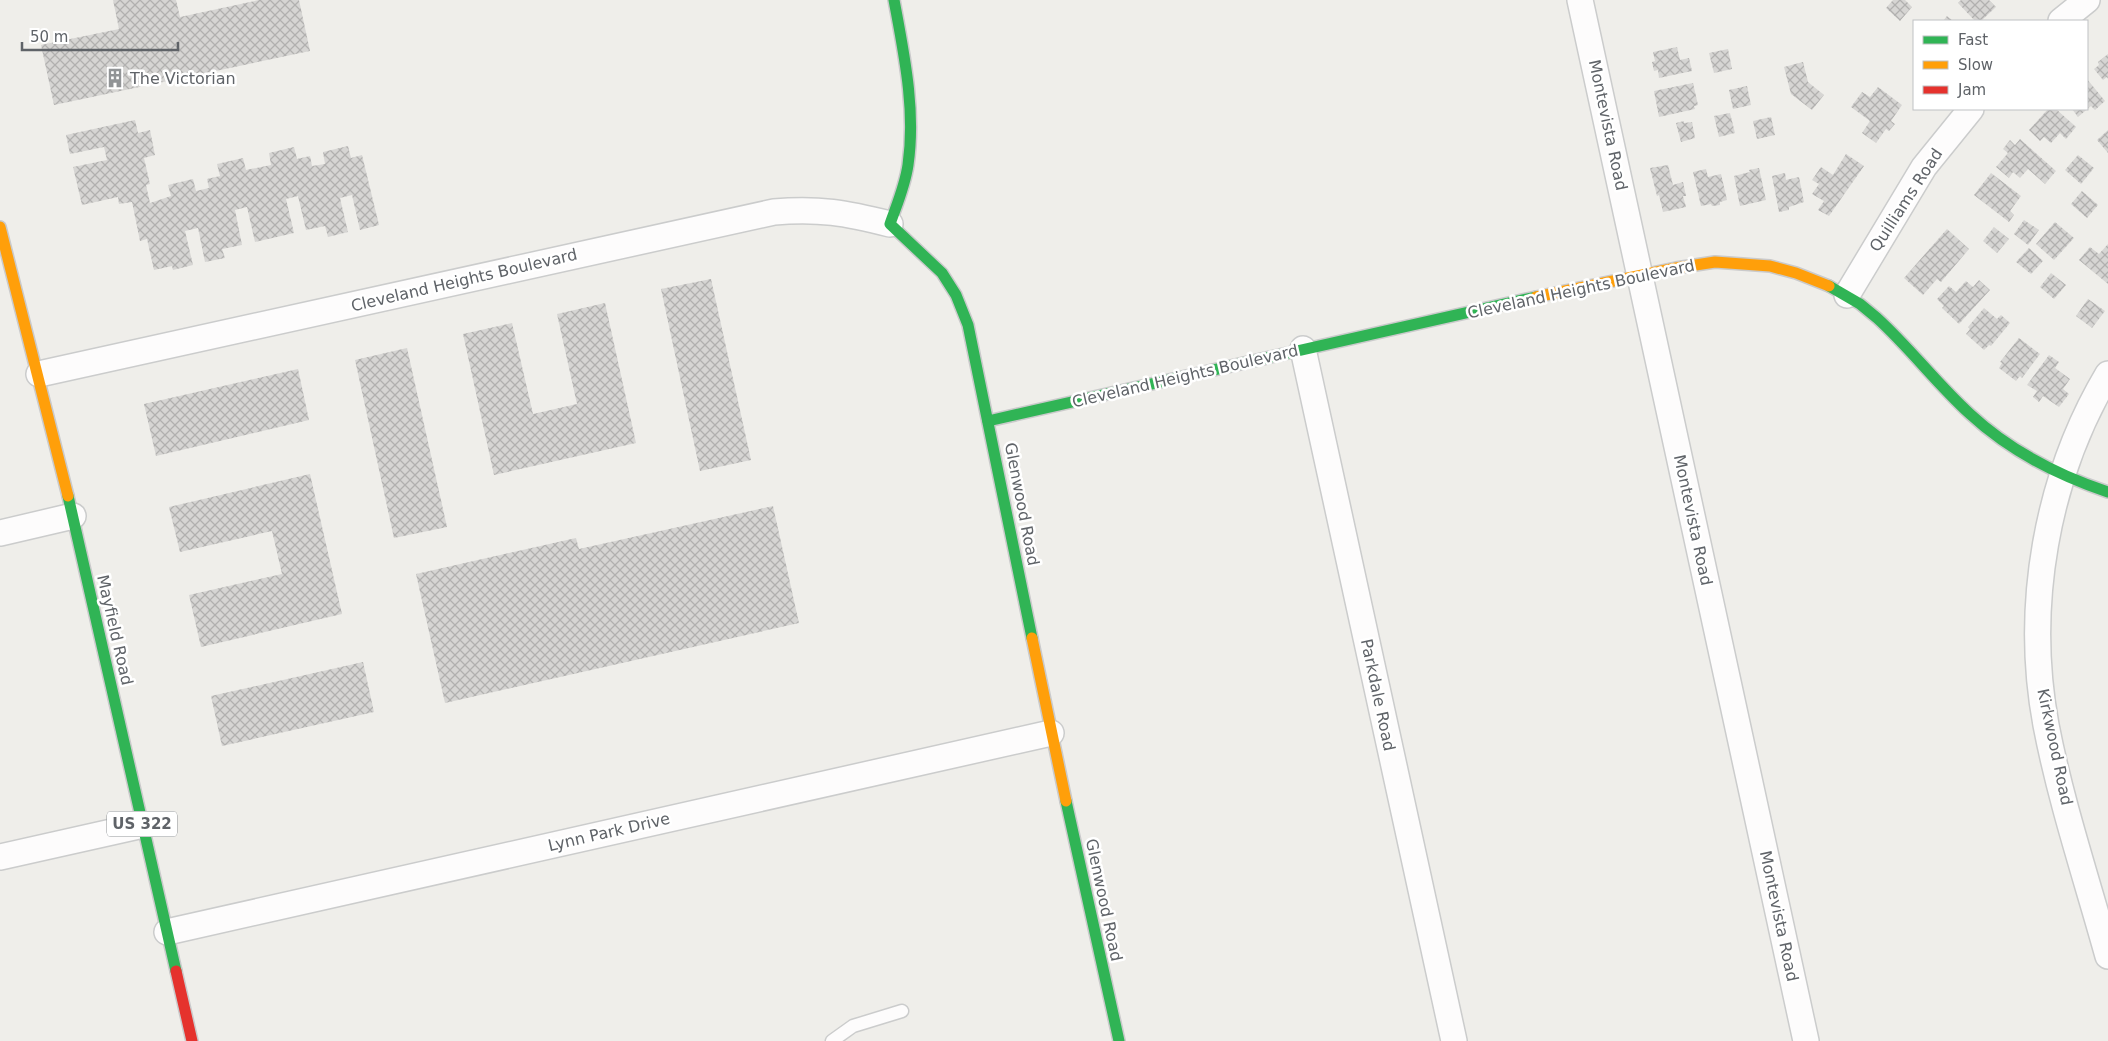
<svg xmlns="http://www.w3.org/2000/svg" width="2108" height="1041" font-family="'DejaVu Sans',sans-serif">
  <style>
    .building { fill: url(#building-cross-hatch) }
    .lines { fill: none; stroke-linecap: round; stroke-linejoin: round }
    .lane-casing { stroke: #cbcccc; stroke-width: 15 }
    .street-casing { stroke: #cbcccc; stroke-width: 28 }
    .fast-casing { stroke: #cacacb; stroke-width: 14 }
    .slow-casing { stroke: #cacacb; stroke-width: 14 }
    .jam-casing { stroke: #cacacb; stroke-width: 14 }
    .lane { stroke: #fdfcfc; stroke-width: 12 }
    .street { stroke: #fdfcfc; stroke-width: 25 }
    .fast { stroke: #30b455; stroke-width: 11 }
    .slow { stroke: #ff9f0a; stroke-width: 11 }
    .jam { stroke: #e5322d; stroke-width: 11 }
    .labels { text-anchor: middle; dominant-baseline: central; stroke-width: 5; stroke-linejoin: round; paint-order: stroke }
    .shield { fill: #fff; stroke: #8f9295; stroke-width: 1 }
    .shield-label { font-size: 15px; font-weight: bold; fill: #5f6368 }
    .poi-label { font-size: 16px; fill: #5f6368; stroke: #fff; text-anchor: start }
    .street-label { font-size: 16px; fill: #5f6368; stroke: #fff }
  </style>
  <defs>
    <pattern id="building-cross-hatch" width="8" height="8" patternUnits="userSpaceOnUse" patternTransform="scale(1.25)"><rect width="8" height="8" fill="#d6d5d3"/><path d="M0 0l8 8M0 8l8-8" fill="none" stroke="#b1b0af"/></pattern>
  </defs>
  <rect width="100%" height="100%" fill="#efeeea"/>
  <g class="building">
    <polygon points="113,0 176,0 180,17 259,0 299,0 310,51 54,105 41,45 119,29"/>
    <polygon points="1893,0 1905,0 1912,7 1900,21 1886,8"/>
    <polygon points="1961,0 1989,0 1996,7 1981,21 1975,21 1958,3"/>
    <polygon points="1947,16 1953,21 1943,21"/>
    <polygon points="1677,47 1680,60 1689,58 1692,71 1659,78 1658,70 1654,71 1652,62 1655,61 1653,52"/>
    <polygon points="1728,49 1732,69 1714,73 1709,53"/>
    <polygon points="2108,54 2108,79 2107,77 2103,80 2094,69 2099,65 2098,62"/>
    <polygon points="1803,62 1808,82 1824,95 1812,110 1791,94 1784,67"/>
    <polygon points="2087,79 2105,101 2095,110 2091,106 2078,117 2072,109 2087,109"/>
    <polygon points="1693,83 1698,105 1694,106 1695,109 1659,117 1654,91"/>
    <polygon points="1747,86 1751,105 1733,109 1729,90"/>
    <polygon points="1878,87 1902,105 1891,121 1895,124 1889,131 1886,129 1876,143 1862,133 1870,121 1851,107 1862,92 1870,97"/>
    <polygon points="2048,109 2056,109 2076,127 2066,139 2060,133 2051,143 2044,137 2040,141 2029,130"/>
    <polygon points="1730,113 1735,133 1719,137 1714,116"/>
    <polygon points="1771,117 1775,135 1757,139 1753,121"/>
    <polygon points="135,120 138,133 150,130 155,155 144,158 150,184 146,185 150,203 171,196 168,185 193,179 196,191 209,188 207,179 220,176 217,164 243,158 246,170 271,165 269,153 294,147 297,159 310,156 312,166 325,164 323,152 348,146 351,158 362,155 379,225 360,230 352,195 340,198 348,232 328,237 325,226 306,230 298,196 286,199 294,233 255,242 247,207 235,210 242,245 222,249 225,258 205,262 198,228 185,231 193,265 173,270 172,266 154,270 147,239 140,241 132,202 119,204 118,197 82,205 73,167 107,160 104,147 70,154 66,135"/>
    <polygon points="1684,121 1684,123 1692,122 1695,138 1681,142 1676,123"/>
    <polygon points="2108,130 2108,153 2097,140"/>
    <polygon points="2020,139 2056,171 2045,184 2028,169 2020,178 2013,172 2009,178 1996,167 2008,153 2003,149 2010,140 2015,145"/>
    <polygon points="1846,154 1864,166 1829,216 1818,210 1824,201 1812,194 1819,184 1812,180 1821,167 1833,175"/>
    <polygon points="2078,155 2094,168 2081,184 2065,170"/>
    <polygon points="1668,165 1673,185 1683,182 1686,196 1683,196 1686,207 1663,212 1659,195 1657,196 1650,168"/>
    <polygon points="1759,168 1766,200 1740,206 1734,176 1750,172 1749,170"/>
    <polygon points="1706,169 1708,177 1721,174 1727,200 1720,202 1720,205 1712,206 1711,204 1701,206 1693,172"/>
    <polygon points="1785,173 1786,180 1799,177 1804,202 1789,207 1789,210 1779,212 1772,176"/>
    <polygon points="1991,173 2021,196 2010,211 2014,215 2009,222 1974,195"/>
    <polygon points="2082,191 2098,205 2087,218 2071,204"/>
    <polygon points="2024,220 2039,230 2028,245 2014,234"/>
    <polygon points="2055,222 2074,238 2054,260 2036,244"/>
    <polygon points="1994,227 2009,239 1997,253 1983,241"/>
    <polygon points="1947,229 1969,249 1941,282 1937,279 1923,295 1904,278"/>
    <polygon points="2108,244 2108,284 2079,260 2090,247 2099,254"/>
    <polygon points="2029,248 2043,261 2031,274 2016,262"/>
    <polygon points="2051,273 2066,285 2054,299 2040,287"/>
    <polygon points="711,279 751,460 700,471 661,289"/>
    <polygon points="1979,280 1990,290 1959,324 1942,308 1944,306 1937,299 1949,286 1956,292 1966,281 1973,287"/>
    <polygon points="2088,299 2105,311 2092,328 2076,316"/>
    <polygon points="605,303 636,443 494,475 463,334 512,323 533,414 577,404 557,314"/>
    <polygon points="1984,308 1997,319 2001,315 2010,323 1991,346 1989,345 1984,350 1966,334 1970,329 1968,327"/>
    <polygon points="2019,338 2040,354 2022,378 2020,376 2016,381 1999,368 2002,363 2000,362"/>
    <polygon points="407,348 447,527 394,538 355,360"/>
    <polygon points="2049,355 2059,362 2055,368 2070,379 2063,389 2069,394 2059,407 2043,396 2039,402 2033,397 2037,391 2027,385"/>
    <polygon points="298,369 309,420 156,456 144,404"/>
    <polygon points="310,474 342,614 201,647 189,595 282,574 272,531 180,552 169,507"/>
    <polygon points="773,506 799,623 445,703 416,574 576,538 579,549"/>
    <polygon points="363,662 374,712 222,746 211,696"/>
  </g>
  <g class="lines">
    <defs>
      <polyline id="lane" points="832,1041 853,1026 902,1011"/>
      <g id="street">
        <polyline points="1580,0 1806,1041"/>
        <polyline points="2061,21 2087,0"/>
        <polyline points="1847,295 1924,167 1971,109"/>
        <polyline points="1303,349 1454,1041"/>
        <path d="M 39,374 L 774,212 C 819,208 846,213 890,224"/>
        <path d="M 2108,374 C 2046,478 2024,607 2046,725 C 2061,803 2087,880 2108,956"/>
        <polyline points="0,533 73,516"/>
        <polyline points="0,857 143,825"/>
        <polyline points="167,932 1051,733"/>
      </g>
      <g id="fast">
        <path d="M 894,0 C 904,54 916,110 908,165 C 905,186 897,204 890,224 L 942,273 L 956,295 L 968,325 L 1032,638"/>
        <path d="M 1829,286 L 1860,304 L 1877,318 C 1910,348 1937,384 1970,414 C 2010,451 2057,475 2108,492"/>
        <polyline points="988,421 1536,297"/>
        <polyline points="68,496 176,971"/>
        <polyline points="1066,801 1119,1041"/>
      </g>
      <g id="slow">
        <polyline points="0,227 68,496"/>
        <polyline points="1536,297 1676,268 1715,262 1770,266 1796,273 1829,286"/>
        <polyline points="1032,638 1066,801"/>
      </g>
      <polyline id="jam" points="176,971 192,1041"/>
    </defs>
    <use href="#lane" class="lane-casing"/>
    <use href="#street" class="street-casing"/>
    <use href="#fast" class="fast-casing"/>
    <use href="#slow" class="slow-casing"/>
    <use href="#jam" class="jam-casing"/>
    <use href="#lane" class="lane"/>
    <use href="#street" class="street"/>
    <use href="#fast" class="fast"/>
    <use href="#slow" class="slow"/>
    <use href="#jam" class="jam"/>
  </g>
  <defs>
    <symbol id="building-bare" viewBox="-9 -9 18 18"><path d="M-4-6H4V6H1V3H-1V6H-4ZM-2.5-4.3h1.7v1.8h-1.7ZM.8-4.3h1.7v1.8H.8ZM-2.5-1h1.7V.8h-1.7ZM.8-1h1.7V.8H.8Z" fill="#919496" stroke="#fff" stroke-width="2.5" paint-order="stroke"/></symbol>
  </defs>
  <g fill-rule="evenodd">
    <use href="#building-bare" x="101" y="64" width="28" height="28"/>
  </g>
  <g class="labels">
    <rect class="shield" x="107" y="811.5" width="70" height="25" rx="4"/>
    <g class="shield-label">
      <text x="142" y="824">US 322</text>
    </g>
    <g class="poi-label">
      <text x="130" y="78">The Victorian</text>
    </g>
    <g class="street-label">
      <text transform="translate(1608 125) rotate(78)">Montevista Road</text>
      <text transform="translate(1906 200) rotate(-57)">Quilliams Road</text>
      <text transform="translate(464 280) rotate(-13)">Cleveland Heights Boulevard</text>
      <text transform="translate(1581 289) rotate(-12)">Cleveland Heights Boulevard</text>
      <text transform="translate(1185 376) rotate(-13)">Cleveland Heights Boulevard</text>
      <text transform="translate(1022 504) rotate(79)">Glenwood Road</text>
      <text transform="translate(1693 520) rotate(78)">Montevista Road</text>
      <text transform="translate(115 630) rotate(77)">Mayfield Road</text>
      <text transform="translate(1378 695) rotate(78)">Parkdale Road</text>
      <text transform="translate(2055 747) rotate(78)">Kirkwood Road</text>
      <text transform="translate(609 832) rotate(-13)">Lynn Park Drive</text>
      <text transform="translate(1104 900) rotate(78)">Glenwood Road</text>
      <text transform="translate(1779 916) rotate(78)">Montevista Road</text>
    </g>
  </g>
  <rect x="1913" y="20" width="175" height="90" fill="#ffffff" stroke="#bfc1c3"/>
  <rect x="1923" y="36" width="25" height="8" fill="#30b455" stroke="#bfc1c3"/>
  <text x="1958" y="45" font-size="15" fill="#5f6368">Fast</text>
  <rect x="1923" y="61" width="25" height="8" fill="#ff9f0a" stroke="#bfc1c3"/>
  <text x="1958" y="70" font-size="15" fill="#5f6368">Slow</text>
  <rect x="1923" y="86" width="25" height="8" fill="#e5322d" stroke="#bfc1c3"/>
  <text x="1958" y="95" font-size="15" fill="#5f6368">Jam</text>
  <path d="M22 42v8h156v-8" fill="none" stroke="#5f6368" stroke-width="2.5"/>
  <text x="30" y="42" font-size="15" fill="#5f6368" stroke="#ffffff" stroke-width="4" paint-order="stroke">50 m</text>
</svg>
